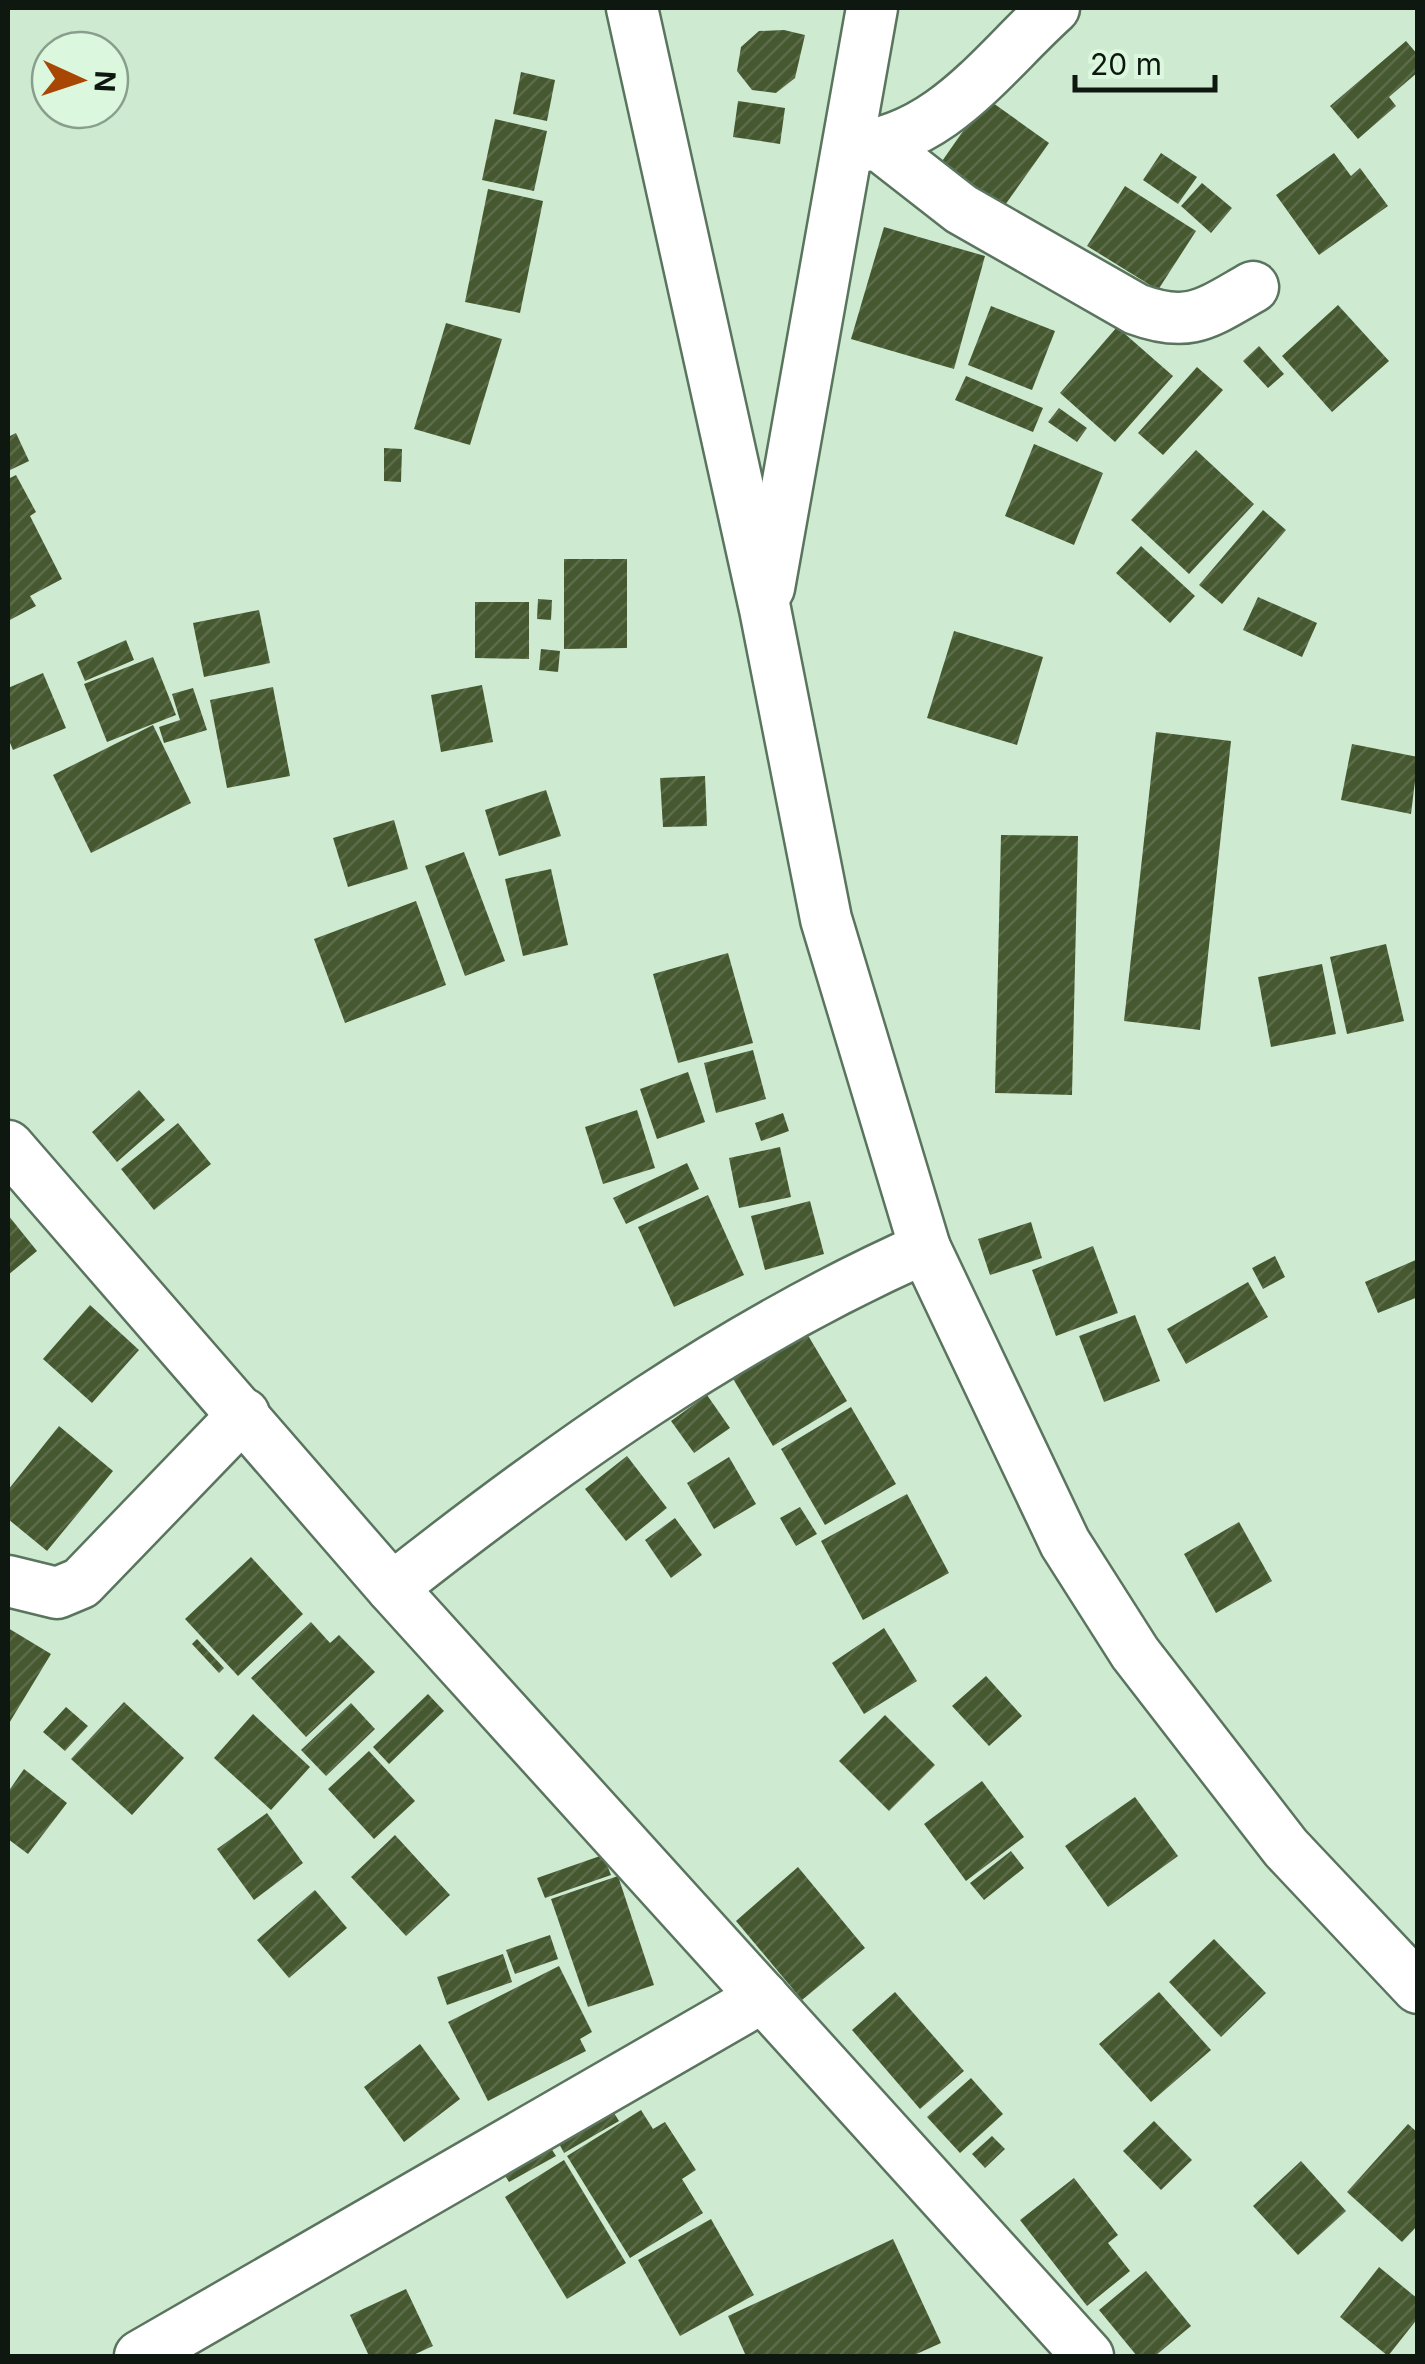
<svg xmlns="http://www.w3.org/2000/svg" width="1425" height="2364" font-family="Inter,sans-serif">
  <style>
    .building { fill: url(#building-hatch) }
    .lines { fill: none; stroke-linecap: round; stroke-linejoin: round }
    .minor-casing { stroke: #5a745e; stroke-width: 55 }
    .minor { stroke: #fff; stroke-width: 50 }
  </style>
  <defs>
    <pattern id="building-hatch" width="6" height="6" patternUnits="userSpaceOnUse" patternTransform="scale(2.5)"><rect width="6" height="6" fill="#45582f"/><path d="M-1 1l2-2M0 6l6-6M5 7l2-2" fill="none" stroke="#5c6c4a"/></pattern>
  </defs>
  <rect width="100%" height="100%" fill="#ceebd2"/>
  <g class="building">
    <polygon points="784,30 805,35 795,78 776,93 752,90 737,71 741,47 759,31"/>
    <polygon points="1406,41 1418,55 1418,72 1389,97 1396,106 1358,139 1330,106"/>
    <polygon points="521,72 555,80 547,121 513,114"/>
    <polygon points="986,98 1049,143 1000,212 938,167"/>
    <polygon points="738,101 785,108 780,144 733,137"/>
    <polygon points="495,119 547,131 534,191 482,180"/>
    <polygon points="1161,153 1197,177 1178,204 1143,180"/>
    <polygon points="1334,153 1351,176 1360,168 1388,206 1319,255 1276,195"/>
    <polygon points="1202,183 1232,208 1211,233 1181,206"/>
    <polygon points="1125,186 1196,231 1158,290 1087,246"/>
    <polygon points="488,189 543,201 520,313 465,302"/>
    <polygon points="884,227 985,256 954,369 851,339"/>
    <polygon points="1338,305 1389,361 1332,412 1282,356"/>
    <polygon points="991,306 1055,331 1032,390 968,365"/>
    <polygon points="446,323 502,339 470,445 414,429"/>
    <polygon points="1117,327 1173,376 1115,442 1060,393"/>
    <polygon points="1259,346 1284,374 1268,388 1243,361"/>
    <polygon points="1197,367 1223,390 1163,455 1138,433"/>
    <polygon points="966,376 1043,408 1033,432 955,400"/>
    <polygon points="1059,408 1087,428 1077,442 1048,422"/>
    <polygon points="16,433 29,461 8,471 8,437"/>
    <polygon points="1034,444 1103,473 1074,545 1005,516"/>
    <polygon points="384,448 402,449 401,482 384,481"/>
    <polygon points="1196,450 1254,504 1189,574 1131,520"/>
    <polygon points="16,475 36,512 30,516 62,579 30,596 36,606 8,621 8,479"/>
    <polygon points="1263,510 1286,530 1222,604 1199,585"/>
    <polygon points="1141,546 1195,596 1170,623 1116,573"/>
    <polygon points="564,559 627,559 627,648 564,649"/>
    <polygon points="1258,597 1317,623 1302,657 1243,630"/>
    <polygon points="538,599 552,600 551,620 537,619"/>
    <polygon points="475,602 529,602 529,659 475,658"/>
    <polygon points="259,610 270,663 204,677 193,623"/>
    <polygon points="954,631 1043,657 1017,745 927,718"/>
    <polygon points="126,640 134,660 85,681 77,662"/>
    <polygon points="541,649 560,651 558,672 539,670"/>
    <polygon points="153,657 176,715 107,742 84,684"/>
    <polygon points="43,673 66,728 13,750 8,738 8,688"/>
    <polygon points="482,685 493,742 441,752 431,695"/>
    <polygon points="273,687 290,776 227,788 210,700"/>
    <polygon points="193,688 207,730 164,743 159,727 180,720 172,694"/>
    <polygon points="153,725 191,803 91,853 53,775"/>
    <polygon points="1156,732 1231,741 1200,1030 1124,1021"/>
    <polygon points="1352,744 1418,757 1411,814 1341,800"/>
    <polygon points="705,776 707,826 663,827 660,778"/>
    <polygon points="546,790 561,836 499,856 485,810"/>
    <polygon points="394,820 408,869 348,887 333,838"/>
    <polygon points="1001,835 1078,836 1072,1095 995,1093"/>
    <polygon points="464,852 505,961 465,976 425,866"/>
    <polygon points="551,869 568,945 523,956 505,879"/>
    <polygon points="416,901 446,985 345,1023 314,939"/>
    <polygon points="1386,944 1404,1021 1347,1034 1330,957"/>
    <polygon points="728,953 753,1043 678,1063 653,974"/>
    <polygon points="1322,964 1336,1034 1271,1047 1258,977"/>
    <polygon points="753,1050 766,1099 716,1113 704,1063"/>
    <polygon points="688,1072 705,1122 657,1139 640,1089"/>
    <polygon points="139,1090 165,1120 117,1162 92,1132"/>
    <polygon points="637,1110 655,1168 603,1184 585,1127"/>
    <polygon points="783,1113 789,1131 761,1141 755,1123"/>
    <polygon points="178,1123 211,1164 154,1210 121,1169"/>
    <polygon points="780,1147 791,1197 739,1208 729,1158"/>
    <polygon points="687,1163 699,1189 626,1224 613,1198"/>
    <polygon points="708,1195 744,1275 674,1307 638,1227"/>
    <polygon points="810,1201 824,1254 765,1270 751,1216"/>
    <polygon points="8,1215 37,1251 8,1275"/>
    <polygon points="1031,1222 1042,1258 990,1275 978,1239"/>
    <polygon points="1093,1246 1118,1313 1056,1336 1032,1270"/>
    <polygon points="1275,1256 1285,1277 1263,1289 1252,1268"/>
    <polygon points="1418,1259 1418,1297 1378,1313 1365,1282"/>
    <polygon points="1248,1282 1268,1317 1186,1364 1167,1329"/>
    <polygon points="90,1305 139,1350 92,1403 43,1359"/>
    <polygon points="1135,1315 1160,1381 1104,1402 1079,1336"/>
    <polygon points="803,1327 847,1401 773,1446 729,1372"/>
    <polygon points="707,1395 730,1428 694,1453 671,1421"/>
    <polygon points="851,1407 896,1484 825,1525 781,1449"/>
    <polygon points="59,1426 113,1471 47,1551 8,1519 8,1490"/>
    <polygon points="627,1456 667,1508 626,1541 585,1489"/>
    <polygon points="729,1457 756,1504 714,1529 687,1483"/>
    <polygon points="907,1494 949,1573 863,1620 821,1541"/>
    <polygon points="800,1507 817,1534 796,1546 780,1518"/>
    <polygon points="675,1518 702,1555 671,1578 645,1540"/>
    <polygon points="1239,1522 1272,1581 1216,1613 1184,1554"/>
    <polygon points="251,1557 303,1614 238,1676 185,1619"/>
    <polygon points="311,1622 330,1643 339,1635 375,1672 306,1737 251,1678"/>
    <polygon points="8,1628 51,1654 8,1725"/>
    <polygon points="884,1628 917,1681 864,1714 832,1663"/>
    <polygon points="197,1639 224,1668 219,1673 192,1644"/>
    <polygon points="986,1676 1022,1716 989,1746 952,1706"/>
    <polygon points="428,1694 444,1711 389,1764 373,1747"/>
    <polygon points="124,1702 184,1758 132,1815 71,1759"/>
    <polygon points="351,1703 375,1729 326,1776 301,1750"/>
    <polygon points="66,1707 88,1726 65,1751 43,1732"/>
    <polygon points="253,1714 310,1767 271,1810 214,1758"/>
    <polygon points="885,1715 935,1765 889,1811 839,1761"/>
    <polygon points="369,1751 415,1801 374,1839 328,1789"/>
    <polygon points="24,1769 67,1803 28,1854 8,1839 8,1792"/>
    <polygon points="982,1781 1024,1837 966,1881 924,1824"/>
    <polygon points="1135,1797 1178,1856 1108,1907 1065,1846"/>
    <polygon points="267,1813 303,1863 254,1900 217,1849"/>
    <polygon points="395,1835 450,1895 406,1936 351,1877"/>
    <polygon points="1011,1851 1024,1868 984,1900 970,1883"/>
    <polygon points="603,1855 611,1875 545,1898 537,1878"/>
    <polygon points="798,1867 865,1948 802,2000 736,1921"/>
    <polygon points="618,1876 654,1985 588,2007 551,1899"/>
    <polygon points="315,1890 347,1928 289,1978 257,1940"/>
    <polygon points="550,1935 558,1959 515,1974 506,1950"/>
    <polygon points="1214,1939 1266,1993 1221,2037 1169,1982"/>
    <polygon points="503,1954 512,1982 447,2005 437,1977"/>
    <polygon points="559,1966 592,2032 580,2039 586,2051 488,2101 448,2022"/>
    <polygon points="895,1992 964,2071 920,2109 852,2030"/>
    <polygon points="1159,1992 1211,2050 1151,2102 1099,2044"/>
    <polygon points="420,2044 460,2099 404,2142 364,2087"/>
    <polygon points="971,2078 1003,2114 960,2153 927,2117"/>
    <polygon points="609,2105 619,2121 564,2153 555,2136"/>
    <polygon points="641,2110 653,2129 665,2122 696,2170 682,2179 703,2213 630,2258 567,2156"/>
    <polygon points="1154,2121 1192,2160 1161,2190 1123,2151"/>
    <polygon points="1408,2124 1418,2133 1418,2225 1402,2242 1347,2192"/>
    <polygon points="992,2136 1005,2149 985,2168 972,2154"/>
    <polygon points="549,2145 556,2156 509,2182 502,2171"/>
    <polygon points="564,2160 626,2263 567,2299 505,2197"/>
    <polygon points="1301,2161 1346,2211 1298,2255 1253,2206"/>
    <polygon points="1074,2178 1118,2235 1108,2243 1130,2271 1087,2306 1020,2220"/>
    <polygon points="711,2219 754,2295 680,2336 638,2260"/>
    <polygon points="893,2239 941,2343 912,2356 746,2356 728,2316"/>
    <polygon points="1379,2267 1418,2299 1418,2318 1388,2356 1340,2317"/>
    <polygon points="1146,2271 1191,2326 1155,2356 1137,2356 1099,2310"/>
    <polygon points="406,2289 433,2346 411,2356 369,2356 350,2315"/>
  </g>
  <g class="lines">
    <defs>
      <g id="minor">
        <polyline points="632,8 765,609 826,919 925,1248 1065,1543 1135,1653 1286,1848 1418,1988"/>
        <path d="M 879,145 L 961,209 L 1136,309 C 1190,329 1207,313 1253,287"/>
        <path d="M 850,148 C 942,140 992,64 1054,8"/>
        <polyline points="769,588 872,8"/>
        <polyline points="8,1146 392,1588 1088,2356"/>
        <polyline points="8,1581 57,1593 81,1583 244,1414"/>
        <path d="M 392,1588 C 558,1457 731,1334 925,1248"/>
        <polyline points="140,2356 763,1997"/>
      </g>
    </defs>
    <use href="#minor" class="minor-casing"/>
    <use href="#minor" class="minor"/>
  </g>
  <rect width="1425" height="2364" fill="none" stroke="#0e1810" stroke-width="20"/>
  <g transform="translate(80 80) rotate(93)"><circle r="48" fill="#dbf8df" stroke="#899e8c" stroke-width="2.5"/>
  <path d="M0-8L18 38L0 25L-18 38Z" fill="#a84704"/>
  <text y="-15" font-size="28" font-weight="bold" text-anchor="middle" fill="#0e1810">N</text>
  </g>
  <path d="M1075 75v15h140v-15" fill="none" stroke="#0e1810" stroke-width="5"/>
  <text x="1090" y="75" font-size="30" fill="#0e1810" stroke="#dbf8df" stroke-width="8" paint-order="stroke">20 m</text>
</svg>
